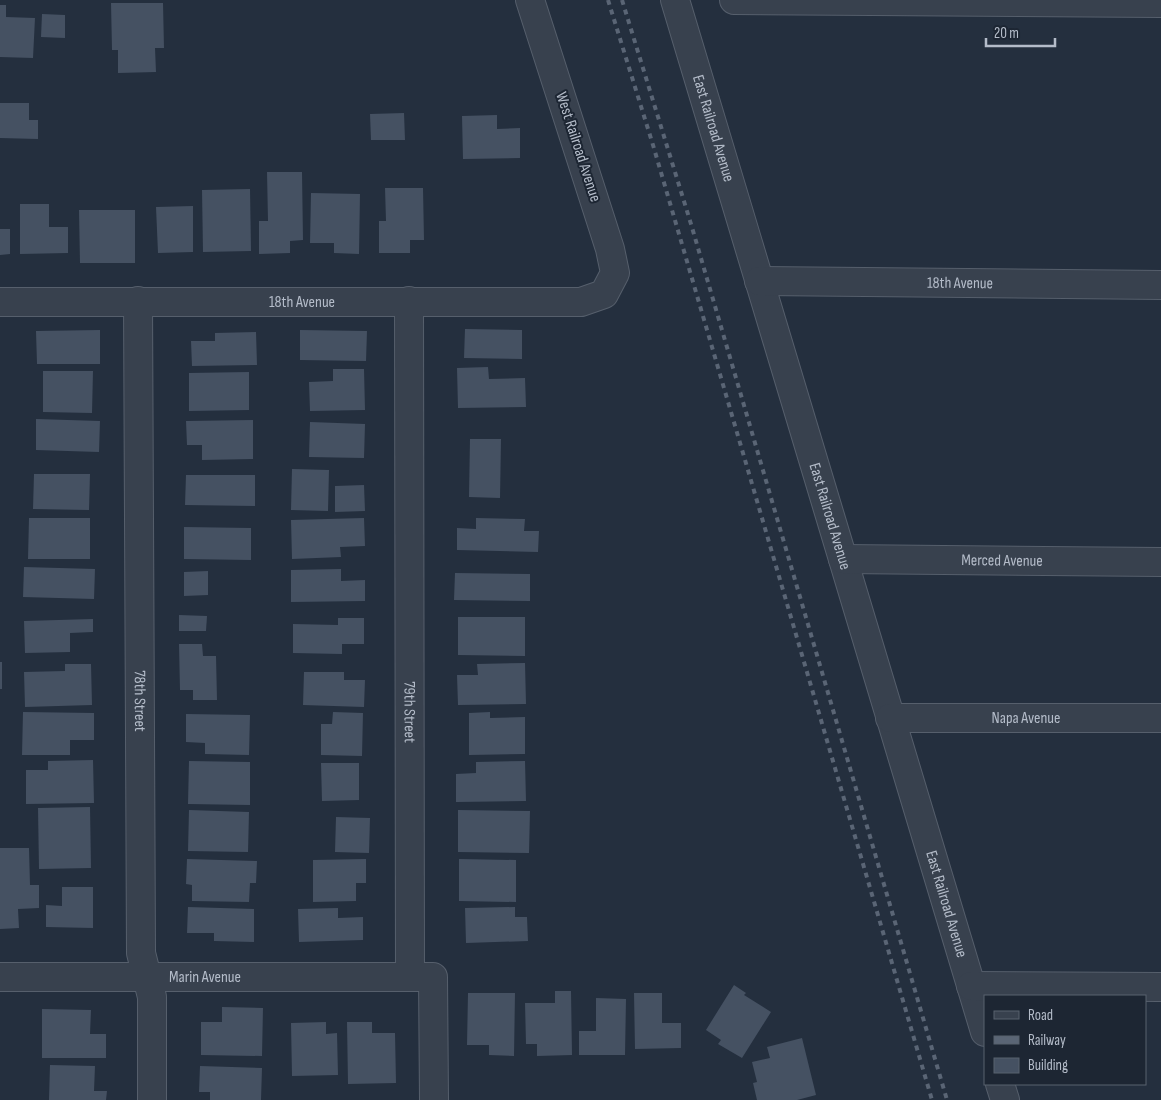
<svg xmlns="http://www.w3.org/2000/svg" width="1161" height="1100" font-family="'Sofia Sans Condensed',sans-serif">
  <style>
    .building { fill: #455162 }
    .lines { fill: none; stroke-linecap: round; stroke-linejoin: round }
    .minor-casing { stroke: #565f6c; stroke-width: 30 }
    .minor { stroke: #38414e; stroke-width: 28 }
    .rail { stroke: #5a6575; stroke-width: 4; stroke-dasharray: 5 5; stroke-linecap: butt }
    .labels { text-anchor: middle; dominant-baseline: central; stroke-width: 4; stroke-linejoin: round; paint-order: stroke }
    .street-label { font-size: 16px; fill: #b4bcc9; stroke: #1d2633 }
  </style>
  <rect width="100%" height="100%" fill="#242f3e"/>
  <g class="building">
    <polygon points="111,3 163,3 164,48 155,48 156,72 118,73 118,50 112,50"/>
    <polygon points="0,5 6,5 6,17 35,18 33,58 0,57"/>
    <polygon points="42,14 65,15 65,38 41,37"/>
    <polygon points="0,103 29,103 29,120 38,120 38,139 0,138"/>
    <polygon points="404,113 405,140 371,140 370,114"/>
    <polygon points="497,115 497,129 520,128 520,158 463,159 462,116"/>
    <polygon points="267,172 302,172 303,240 290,241 290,253 259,254 259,221 268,221"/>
    <polygon points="385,188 423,188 424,240 410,240 410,253 379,253 379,221 386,221"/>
    <polygon points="250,189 251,251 203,252 202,190"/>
    <polygon points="311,193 360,194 359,254 334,253 334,243 310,243"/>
    <polygon points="20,204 49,204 49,227 68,227 68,253 20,254"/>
    <polygon points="193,206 193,252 158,253 156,207"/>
    <polygon points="79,210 135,210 135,263 80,263"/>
    <polygon points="0,229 10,229 10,254 0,255"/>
    <polygon points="465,329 522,330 522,359 464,358"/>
    <polygon points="100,330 100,364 37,364 36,331"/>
    <polygon points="300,330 367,331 366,361 300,360"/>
    <polygon points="256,332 257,365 192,366 191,341 215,341 215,333"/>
    <polygon points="488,367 489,379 525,378 526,407 458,408 457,368"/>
    <polygon points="333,369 364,369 365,410 310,411 309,382 333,381"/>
    <polygon points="43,371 93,371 92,413 43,412"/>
    <polygon points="249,372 249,410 189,411 189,373"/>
    <polygon points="36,419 100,421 99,452 36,450"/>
    <polygon points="253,420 253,459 202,460 202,445 187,445 186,421"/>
    <polygon points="310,422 365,424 364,458 309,457"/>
    <polygon points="470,439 501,439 500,498 469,497"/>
    <polygon points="292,469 329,470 328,511 291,510"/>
    <polygon points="34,474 90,474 89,510 33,509"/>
    <polygon points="186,475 255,475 255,506 185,505"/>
    <polygon points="364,485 365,511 335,512 335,486"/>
    <polygon points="29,518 90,518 90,559 28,559"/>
    <polygon points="364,518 365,546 340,547 341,557 292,559 291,520"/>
    <polygon points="476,518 525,519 524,531 539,531 538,552 457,550 457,528 476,529"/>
    <polygon points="184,527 251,528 251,560 184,559"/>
    <polygon points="24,567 95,569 94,599 23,597"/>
    <polygon points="341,569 341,581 365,580 365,601 291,602 291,570"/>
    <polygon points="208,571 208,595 184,596 184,572"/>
    <polygon points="455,573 530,574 530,601 454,600"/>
    <polygon points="179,615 207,616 206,631 179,631"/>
    <polygon points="458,617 525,617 525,656 458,655"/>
    <polygon points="338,618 364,618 364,644 342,644 342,654 293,653 293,624 338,625"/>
    <polygon points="93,619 93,632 70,633 70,652 25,653 24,621"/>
    <polygon points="179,644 202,644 203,656 216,656 217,700 193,700 193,690 180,690"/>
    <rect x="0" y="662" width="2" height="27"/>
    <polygon points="525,663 526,704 458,705 457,675 478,675 477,664"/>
    <polygon points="65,664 91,664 92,705 25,707 24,672 65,671"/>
    <polygon points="304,672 344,672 344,680 365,680 364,707 303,705"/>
    <polygon points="23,712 94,713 94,740 70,740 70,755 22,755"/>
    <polygon points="333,712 363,713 362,756 321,755 321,724 332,724"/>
    <polygon points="490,712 490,718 525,717 525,754 469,755 469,713"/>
    <polygon points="186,714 250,715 249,755 205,754 205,743 186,742"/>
    <polygon points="93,760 94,803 26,804 26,770 48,770 48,761"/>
    <polygon points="189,761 250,762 250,805 188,804"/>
    <polygon points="525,761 526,801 456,802 456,774 476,773 476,762"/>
    <polygon points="321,763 359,763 359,800 322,801"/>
    <polygon points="90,807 91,868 39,869 38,808"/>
    <polygon points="189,810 249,812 248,852 188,851"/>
    <polygon points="458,810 530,811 529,853 458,852"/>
    <polygon points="336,817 370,818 369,853 335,852"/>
    <polygon points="0,848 29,848 30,885 39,885 39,908 18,909 19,928 0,929"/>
    <polygon points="187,859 257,861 256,883 250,883 249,902 192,901 192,885 186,884"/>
    <polygon points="366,859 366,883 356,883 356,901 313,902 313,860"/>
    <polygon points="459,859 516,860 516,902 459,901"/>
    <polygon points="62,887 93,887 93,928 46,927 46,905 62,906"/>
    <polygon points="188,907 254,909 254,942 214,941 214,933 187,933"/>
    <polygon points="515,907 515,917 527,917 528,941 466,943 465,908"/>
    <polygon points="338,908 338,918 363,917 363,940 299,942 298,909"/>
    <polygon points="734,985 746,993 744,995 771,1012 742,1058 718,1044 721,1040 706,1030"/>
    <polygon points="555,991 571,991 572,1055 537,1056 537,1044 526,1044 525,1003 555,1003"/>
    <polygon points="468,993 515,993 514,1056 489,1055 489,1045 467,1045"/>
    <polygon points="634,993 662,993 662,1023 681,1023 681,1048 635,1049"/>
    <polygon points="596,998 626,999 625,1055 579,1055 579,1031 596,1031"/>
    <polygon points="222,1007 263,1008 262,1056 201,1055 201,1022 222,1022"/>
    <polygon points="42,1009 91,1010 90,1034 106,1034 106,1058 42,1058"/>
    <polygon points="326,1022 326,1034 337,1033 338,1075 292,1076 291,1023"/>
    <polygon points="347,1022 372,1022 372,1033 395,1033 396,1083 348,1084"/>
    <polygon points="802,1038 816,1095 797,1100 757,1100 753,1083 757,1082 752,1062 770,1058 767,1047"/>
    <polygon points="50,1065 95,1066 94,1091 107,1091 106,1100 49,1100"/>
    <polygon points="200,1066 262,1068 261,1100 210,1100 210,1092 199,1092"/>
  </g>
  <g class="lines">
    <defs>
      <g id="minor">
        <path id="s1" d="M 675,0 L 985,1032"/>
        <polyline points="734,0 1161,3"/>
        <path id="s2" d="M 759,281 L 1161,285"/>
        <path id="s3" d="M 138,301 L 141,953 L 152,997 L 152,1100"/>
        <path id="s4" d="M 409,301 L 410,977"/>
        <path id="s5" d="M 0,302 L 581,302 L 604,294 L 615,273 L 610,249 L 530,0"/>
        <path id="s6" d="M 843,559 L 1161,562"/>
        <path id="s7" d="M 890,718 L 1161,718"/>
        <path id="s8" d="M 0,977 L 433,977 L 434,1100"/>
        <polyline points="971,986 1161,987"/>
        <polyline points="1000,1084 1005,1100"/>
      </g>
    </defs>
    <use href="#minor" class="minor-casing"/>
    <use href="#minor" class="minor"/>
    <g class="rail">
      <polyline points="608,0 653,145 932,1100"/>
      <polyline points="622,0 691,224 947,1100"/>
    </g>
  </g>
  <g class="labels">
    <g class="street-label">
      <text stroke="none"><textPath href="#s1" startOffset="134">East Railroad Avenue</textPath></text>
      <text transform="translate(578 147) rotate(72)">West Railroad Avenue</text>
      <text stroke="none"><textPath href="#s2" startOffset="201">18th Avenue</textPath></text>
      <text stroke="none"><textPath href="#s5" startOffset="302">18th Avenue</textPath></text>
      <text stroke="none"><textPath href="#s1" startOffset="539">East Railroad Avenue</textPath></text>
      <text stroke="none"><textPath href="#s6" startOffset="159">Merced Avenue</textPath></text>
      <text stroke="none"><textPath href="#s3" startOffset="400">78th Street</textPath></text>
      <text stroke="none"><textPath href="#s4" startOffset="411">79th Street</textPath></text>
      <text stroke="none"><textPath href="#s7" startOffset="136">Napa Avenue</textPath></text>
      <text stroke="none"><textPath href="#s1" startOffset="944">East Railroad Avenue</textPath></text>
      <text stroke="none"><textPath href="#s8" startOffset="205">Marin Avenue</textPath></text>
    </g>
  </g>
  <rect x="984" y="995" width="162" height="90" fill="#1d2633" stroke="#59626f"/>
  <rect x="994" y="1011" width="25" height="8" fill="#38414e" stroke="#59626f"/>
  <text x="1028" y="1020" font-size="15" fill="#b4bcc9">Road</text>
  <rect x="994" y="1036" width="25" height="8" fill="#5a6575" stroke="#59626f"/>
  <text x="1028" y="1045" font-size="15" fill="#b4bcc9">Railway</text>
  <rect x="994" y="1058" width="25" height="15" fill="#455162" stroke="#59626f"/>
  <text x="1028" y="1070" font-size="15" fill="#b4bcc9">Building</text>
  <path d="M986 38v8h69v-8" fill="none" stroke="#b4bcc9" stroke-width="2.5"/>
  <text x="994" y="38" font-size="15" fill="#b4bcc9" stroke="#1d2633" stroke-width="4" paint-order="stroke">20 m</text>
</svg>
